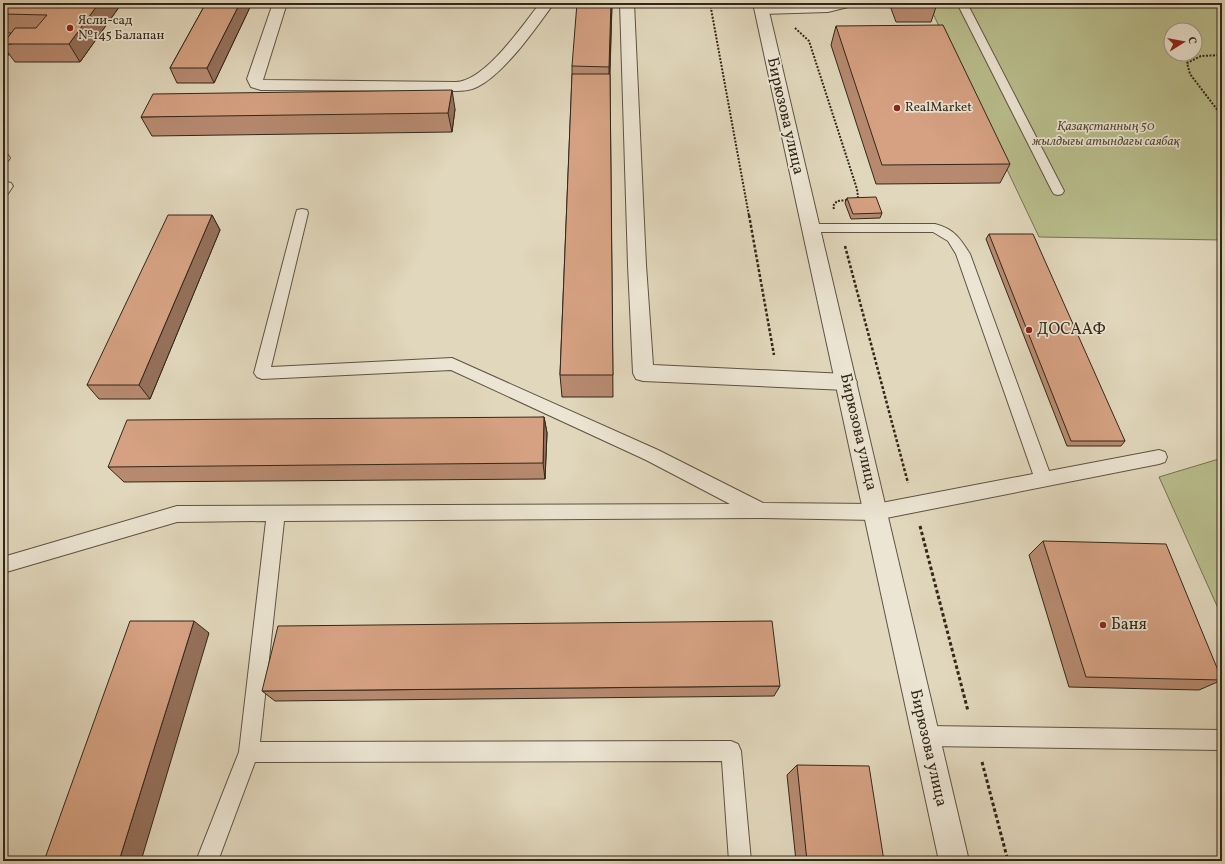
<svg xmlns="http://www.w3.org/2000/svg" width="1225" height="864" font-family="Vollkorn,serif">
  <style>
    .green { fill: #b9bd8c; stroke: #767252; fill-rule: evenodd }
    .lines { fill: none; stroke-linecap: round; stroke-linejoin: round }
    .service-casing { stroke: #5e5342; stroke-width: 2 }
    .minor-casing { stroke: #5e5342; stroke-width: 2 }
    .tertiary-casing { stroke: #5e5342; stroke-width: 2 }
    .path-far2 { stroke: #322719; stroke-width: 2; stroke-dasharray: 2 1.5; stroke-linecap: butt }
    .path-far1 { stroke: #322719; stroke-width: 2.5; stroke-dasharray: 3 2; stroke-linecap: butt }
    .path { stroke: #322719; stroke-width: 3; stroke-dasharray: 3.5 2.5; stroke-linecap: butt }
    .service { fill: #ece5d3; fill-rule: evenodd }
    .minor { fill: #ece5d3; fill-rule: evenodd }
    .tertiary { fill: #ece5d3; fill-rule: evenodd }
    .wall { fill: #b78a70; stroke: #322719; fill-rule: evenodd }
    .shaded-wall { fill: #95715b; stroke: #322719 }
    .building { fill: #d5a182; stroke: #322719 }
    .poi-dot { fill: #8f2418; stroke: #ece5d3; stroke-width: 1.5 }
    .labels { text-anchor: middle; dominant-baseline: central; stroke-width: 3.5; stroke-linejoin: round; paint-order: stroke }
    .far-poi-label { font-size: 13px; fill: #322719; stroke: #ece5d3; text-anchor: start }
    .far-park-label { font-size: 13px; font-style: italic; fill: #544c36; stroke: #ece5d3 }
    .street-label { font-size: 16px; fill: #322719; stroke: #ece5d3 }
    .poi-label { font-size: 16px; fill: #322719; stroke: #ece5d3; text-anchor: start }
  </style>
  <rect width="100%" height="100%" fill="#e1d7bc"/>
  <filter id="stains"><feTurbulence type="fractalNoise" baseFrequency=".005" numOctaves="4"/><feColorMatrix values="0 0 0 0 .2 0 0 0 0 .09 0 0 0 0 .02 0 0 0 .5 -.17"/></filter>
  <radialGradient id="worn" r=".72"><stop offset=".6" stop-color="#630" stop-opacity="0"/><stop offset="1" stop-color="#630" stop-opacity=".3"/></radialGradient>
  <g class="green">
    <path d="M 928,3 L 1222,3 L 1222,240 L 1039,237 ZM 1171,30 L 1195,30 L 1195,54 L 1171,54 Z"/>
    <polygon points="1222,458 1222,617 1159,477"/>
  </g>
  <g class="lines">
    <defs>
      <g id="service">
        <polygon points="840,3 857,3 856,5 828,12 761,14 756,11 761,8 828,6"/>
        <polygon points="957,3 967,3 1064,191 1062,194 1058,195 1054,194 1052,191"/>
        <polygon points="3,154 8,155 10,158 8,161 3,162"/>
        <polygon points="7,182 11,183 13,186 7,195 3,196 3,183"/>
        <path d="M 302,209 L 307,210 L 308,213 L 271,367 L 452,358 L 658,450 L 763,503 L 876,504 L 1033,474 L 956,254 L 948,241 L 933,232 L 811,232 L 806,231 L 804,228 L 806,225 L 811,224 L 935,224 C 954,229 960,238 970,254 L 1049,471 L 1159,450 L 1165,452 L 1167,457 L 1165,462 L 1159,464 L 876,520 L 760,518 L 284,521 L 260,742 L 731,741 L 738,744 L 741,751 L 751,861 L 729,861 L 722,761 L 255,762 L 218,861 L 196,861 L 239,752 L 266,521 L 177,522 L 3,573 L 3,557 L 177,506 L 730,504 L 646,460 L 451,370 L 262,379 L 257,377 L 254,373 L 296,213 L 297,210 Z"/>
        <polygon points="926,726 1222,730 1222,750 926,746 919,743 916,736 919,729"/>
      </g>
      <g id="minor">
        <path d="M 273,3 L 287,3 L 263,80 L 456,82 C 485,81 523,25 540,3 L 554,3 C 536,28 505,73 477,87 C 471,90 463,91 456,91 L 261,90 L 251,87 L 247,79 Z"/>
        <polygon points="620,3 634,3 646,265 653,365 846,374 853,376 857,382 853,388 846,390 643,381 636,379 633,373 628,265"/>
      </g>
      <polygon id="tertiary" points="753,3 767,3 969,861 939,861"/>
    </defs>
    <use href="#service" class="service-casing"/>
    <use href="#minor" class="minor-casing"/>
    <use href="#tertiary" class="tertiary-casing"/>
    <g class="path-far2">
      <polyline points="710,3 749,216"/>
      <polyline points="795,28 809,41 857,189 858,197 855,200"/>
      <polyline points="1222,55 1201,56 1187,63 1190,74 1222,116"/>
      <polyline points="834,209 833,206 837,201 848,200"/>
    </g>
    <g class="path-far1">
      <polyline points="749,215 774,355"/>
      <polyline points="845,246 908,483"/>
    </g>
    <g class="path">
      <polyline points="920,526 968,711"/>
      <polyline points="982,762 1008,861"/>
    </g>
    <use href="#service" class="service"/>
    <use href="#minor" class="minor"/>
    <use href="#tertiary" class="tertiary"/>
  </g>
  <g class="wall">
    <path d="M 3,3 L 122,3 L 80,62 L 15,62 L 9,54 L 6,58 L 3,58 ZM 7,33 L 11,33 L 8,37 L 6,34 Z"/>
    <polygon points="206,3 252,3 214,83 177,83 170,68"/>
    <polygon points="612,3 610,74 613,397 562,397 560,375 572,76 572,66"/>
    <polygon points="889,3 934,3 936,7 931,22 896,22"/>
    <polygon points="836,26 1010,164 1000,183 876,184 831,45"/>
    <polygon points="455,109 452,132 152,136 141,117"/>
    <polygon points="847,198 882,213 880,218 851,219 845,203"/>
    <polygon points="212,215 220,230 150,399 99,399 87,385"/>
    <polygon points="989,234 1125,441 1121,446 1067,446 986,239"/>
    <polygon points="544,417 547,433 545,479 124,482 108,467"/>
    <polygon points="1043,541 1222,680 1199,690 1069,687 1029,555"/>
    <polygon points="780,686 774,696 275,701 262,691"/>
    <polygon points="797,765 884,861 796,861 787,775"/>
  </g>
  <g class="shaded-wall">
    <polygon points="99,3 122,3 80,62 69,44"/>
    <polygon points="240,3 252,3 214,83 207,68"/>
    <polygon points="611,3 612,3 609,91 609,67"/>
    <polygon points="3,27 7,33 6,34 12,44 3,44"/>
    <polygon points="3,44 9,54 6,58 3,52"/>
    <polygon points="452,90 455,109 452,132 448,113"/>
    <polygon points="212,215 220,230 150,399 139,385"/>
    <polygon points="544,417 547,433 545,479 543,463"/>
    <polygon points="194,621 209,633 141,861 119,861"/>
  </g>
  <g class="building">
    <polygon points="3,3 99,3 69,44 3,44 15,28 36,28 47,15 3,14"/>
    <polygon points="206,3 240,3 207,68 170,68"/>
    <polygon points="577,3 611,3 609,67 572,66"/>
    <polygon points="899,3 934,3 936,7 901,7"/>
    <polygon points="943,25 1010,164 882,165 836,26"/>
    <polygon points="572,74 610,74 613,375 560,375"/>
    <polygon points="452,90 448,113 141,117 153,94"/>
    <polygon points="876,197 882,213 853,214 847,198"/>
    <polygon points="168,215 212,215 139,385 87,385"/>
    <polygon points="989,234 1033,234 1125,441 1071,441"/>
    <polygon points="544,417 543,463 108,467 127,420"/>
    <polygon points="1043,541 1166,544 1222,680 1086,677"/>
    <polygon points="130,621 194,621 119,861 44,861"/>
    <polygon points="772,621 780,686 262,691 278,626"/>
    <polygon points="797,765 869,766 884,861 807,861"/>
  </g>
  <g class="poi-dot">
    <circle cx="70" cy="28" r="4"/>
    <circle cx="897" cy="108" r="4"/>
    <circle cx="1029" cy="330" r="4"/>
    <circle cx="1103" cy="625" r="4"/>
  </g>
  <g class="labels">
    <g class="far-poi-label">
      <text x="78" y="21">Ясли-сад<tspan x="78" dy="15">№145 Балапан</tspan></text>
      <text x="905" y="108">RealMarket</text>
    </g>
    <g class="far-park-label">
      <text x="1106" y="127">Қазақстанның 50<tspan x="1106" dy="15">жылдығы атындағы саябақ</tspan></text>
    </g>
    <g class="street-label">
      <text transform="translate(785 116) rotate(77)">Бирюзова улица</text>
      <text transform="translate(858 432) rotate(77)">Бирюзова улица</text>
      <text transform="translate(928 748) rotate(77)">Бирюзова улица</text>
    </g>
    <g class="poi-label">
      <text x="1037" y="330">ДОСААФ</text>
      <text x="1111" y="625">Баня</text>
    </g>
  </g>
  <rect width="1225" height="864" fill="none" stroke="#e1d7bc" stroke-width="16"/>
  <rect x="4" y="4" width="1217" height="856" fill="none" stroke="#322719" stroke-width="2"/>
  <rect x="8" y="8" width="1209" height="848" fill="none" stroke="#322719"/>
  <g transform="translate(1183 42) rotate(79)"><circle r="19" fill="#ece5d3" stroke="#a29989"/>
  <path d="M0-3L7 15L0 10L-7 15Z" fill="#8f2418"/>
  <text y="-6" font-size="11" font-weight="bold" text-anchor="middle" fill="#322719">С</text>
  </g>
  <rect width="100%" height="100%" filter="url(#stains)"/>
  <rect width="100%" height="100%" fill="url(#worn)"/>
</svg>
